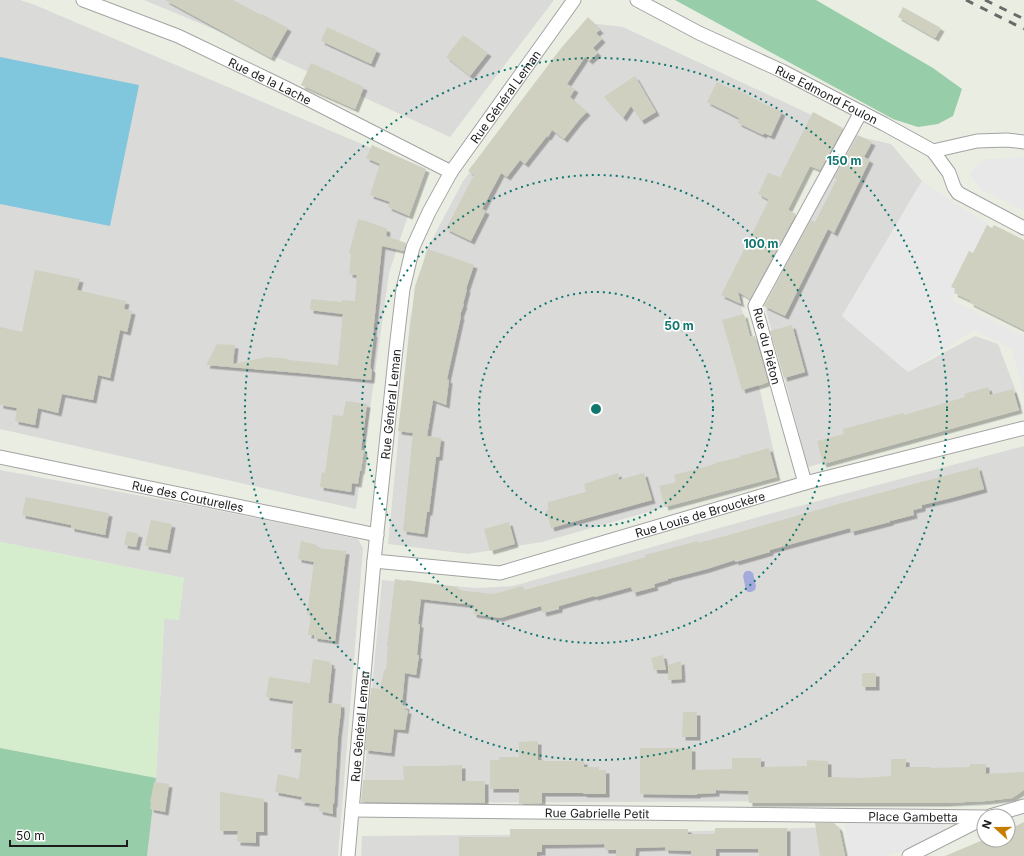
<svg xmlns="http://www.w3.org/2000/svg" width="1024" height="856" font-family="Inter,sans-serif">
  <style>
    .residential { fill: #dadad9 }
    .farmland { fill: #d6edcd }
    .forest { fill: #97cda9 }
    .pitch { fill: #80c6dd }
    .parking { fill: #e8e8e8 }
    .water { fill: #a2abdb }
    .building { fill: #cfd0bf; filter: url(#shadow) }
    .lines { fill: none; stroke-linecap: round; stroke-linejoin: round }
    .street-casing { stroke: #a3a3a3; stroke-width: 15 }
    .street { stroke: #fff; stroke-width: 13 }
    .rail { stroke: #6a6a6a; stroke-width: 3; stroke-dasharray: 8 8; stroke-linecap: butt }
    .ring { fill: none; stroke: #0f766e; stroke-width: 2; stroke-dasharray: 2 4 }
    .labels { text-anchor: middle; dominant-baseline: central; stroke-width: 3.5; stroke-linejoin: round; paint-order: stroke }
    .street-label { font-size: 12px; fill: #1c1c1c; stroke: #fff }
    .centre { fill: #0f766e; stroke: #fff; stroke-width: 2 }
    .ring-label { font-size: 12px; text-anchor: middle; font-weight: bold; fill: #0f766e; stroke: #fff; stroke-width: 3.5; stroke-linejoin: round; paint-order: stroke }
  </style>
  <defs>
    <filter id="shadow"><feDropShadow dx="3.5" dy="3.5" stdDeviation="0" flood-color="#0004"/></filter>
  </defs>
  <rect width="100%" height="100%" fill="#eaeee2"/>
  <g class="residential">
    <polygon points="0,0 20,0 35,5 423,170 389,273 356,509 0,429"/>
    <polygon points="144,0 554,0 450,137 228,35"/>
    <polygon points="588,23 623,27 829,123 750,279 741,306 779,475 542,542 468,554 388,544 410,319 426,251 463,181"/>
    <polygon points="852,135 891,144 922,181 842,316 908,372 975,336 998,344 1022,407 808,467 765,306"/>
    <polygon points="1024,446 1024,791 1007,795 980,800 615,802 362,803 371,699 382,580 476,588 513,586 773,513"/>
    <polygon points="0,470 186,504 358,539 363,548 338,856 0,856 0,748 156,778 164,619 184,578 0,542"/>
    <polygon points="835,827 841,856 361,856 362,836 601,834"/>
  </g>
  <polygon class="farmland" points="0,542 184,578 179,620 164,619 156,778 0,748"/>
  <g class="forest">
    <polygon points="675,0 816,0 933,68 962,89 953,116 938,124 918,127 893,119"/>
    <polygon points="0,748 156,778 147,856 0,856"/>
  </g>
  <polygon class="pitch" points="0,57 139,85 110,226 0,204"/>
  <g class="parking">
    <polygon points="1024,157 1024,211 981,190 969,173 985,159"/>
    <polygon points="922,181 988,224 952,300 1024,336 1024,396 1012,349 974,330 908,372 842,316"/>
    <polygon points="845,823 946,824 946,834 888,856 849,856"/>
  </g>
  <polygon class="water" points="746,571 750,571 753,573 756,586 755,590 751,592 748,592 746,590 743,576 744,573"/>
  <g class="building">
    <polygon points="165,0 233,0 261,15 262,14 288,28 271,58"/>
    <polygon points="903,7 941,28 935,38 898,17"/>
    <polygon points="588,17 600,30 596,33 602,39 593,48 598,53 589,61 585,57 567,84 575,89 570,97 587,112 579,120 564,139 552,130 548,137 547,136 525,164 520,160 507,177 501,173 482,209 486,211 471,241 446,229 474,175 468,171 562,47"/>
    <polygon points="327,27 377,50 371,64 321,41"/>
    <polygon points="463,35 488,53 470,76 446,57"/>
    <polygon points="311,63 364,87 355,109 301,85"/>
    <polygon points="635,76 656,112 641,121 631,106 623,118 604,97 611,92"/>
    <polygon points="717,82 734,90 734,88 750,96 750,97 782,112 771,136 764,133 763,135 738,123 739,118 707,102"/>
    <polygon points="813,112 843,128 820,170 810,166 788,210 796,214 750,299 738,292 741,304 721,295 769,200 758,194 768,173 780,177"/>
    <polygon points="858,135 872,142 864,157 870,160 834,233 828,229 785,316 764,306 811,220 815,222 837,179 834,178"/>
    <polygon points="372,145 426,169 409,216 388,207 390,202 370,195 380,164 366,158"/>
    <polygon points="358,219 366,221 387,229 386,236 406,243 404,251 382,246 373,333 374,334 370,367 371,369 372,369 371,380 300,373 206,365 217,344 235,345 233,364 267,357 289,359 289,360 338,365 343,314 310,310 311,299 342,302 342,300 355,301 357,275 349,274 351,254 349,253"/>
    <polygon points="987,225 992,228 994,225 1024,240 1024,330 970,303 971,301 954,293 956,289 951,287 969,251 973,253"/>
    <polygon points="428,249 474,265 466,289 467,289 463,304 464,304 460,315 461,316 447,379 449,380 446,405 433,400 427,436 441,438 439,457 436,457 429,512 427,512 424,534 403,531 413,433 398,431 415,286"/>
    <polygon points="35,270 80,279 77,290 126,301 124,309 132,311 127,332 120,330 110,378 98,375 93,400 62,394 58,413 38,408 35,425 15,421 17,408 0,405 0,327 22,332"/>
    <polygon points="744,314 750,337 755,336 768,382 763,384 742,390 722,320"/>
    <polygon points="792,325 805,372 784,378 770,331"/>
    <polygon points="988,387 990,395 1013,389 1019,410 823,464 817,441 844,434 843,429 903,413 904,415 965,397 964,394"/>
    <polygon points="346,401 367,404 361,450 364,450 361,471 360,471 358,484 352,483 351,492 320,487 322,472 325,473 333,415 343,416"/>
    <polygon points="769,448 777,477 665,507 659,486 676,482 674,475 715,464 715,463 741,457 740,456"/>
    <polygon points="978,467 984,489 951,498 922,505 922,508 913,510 914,515 890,521 890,522 851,532 850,528 770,550 770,552 735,562 735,560 707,569 668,579 668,580 654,584 655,587 633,593 631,587 595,597 594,596 559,606 559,609 543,613 541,606 500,618 473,614 474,605 421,599 418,624 420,624 417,655 419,655 416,675 405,673 402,705 406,706 405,710 408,710 405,730 394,729 391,753 365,750 371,688 380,689 384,670 386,670 388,646 387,646 395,579 406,581 406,580 458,587 457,590 493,594 523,586 524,590 610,567 646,557 645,555 698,541 698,543 729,535 842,503"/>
    <polygon points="618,473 619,480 644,473 652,500 551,528 546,511 548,510 548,502 586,492 584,484"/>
    <polygon points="26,497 109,513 105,535 71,528 71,525 22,515"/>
    <polygon points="151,520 172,524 167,550 145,546"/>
    <polygon points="509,522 515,544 490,551 484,529"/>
    <polygon points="127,531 139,534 136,547 124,545"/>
    <polygon points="301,541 317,545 317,548 346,551 335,641 314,638 314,635 308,635 311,616 307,615 314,562 298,559"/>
    <polygon points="663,655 666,670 654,670 651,658"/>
    <polygon points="313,659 331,662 330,665 332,665 328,703 341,704 341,711 338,736 334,804 333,804 333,814 319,811 320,804 301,802 302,797 275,792 278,774 299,779 302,749 291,749 293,701 266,697 269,677 310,683"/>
    <polygon points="681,661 682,679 668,680 668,665"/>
    <rect x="862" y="673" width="14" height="14"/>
    <polygon points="683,712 697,712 697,737 682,737"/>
    <polygon points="538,741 538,760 543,760 543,761 584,761 584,767 599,767 599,770 606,770 606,794 584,794 583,793 542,793 542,803 519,804 519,789 490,789 490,760 499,760 499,757 519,757 519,742"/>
    <polygon points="640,748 692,748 692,770 732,769 732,758 761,758 761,767 807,766 807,760 828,761 828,777 861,778 891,776 891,759 906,759 906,767 931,767 931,768 970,767 970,764 986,764 986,774 1024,772 1024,790 1012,798 986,801 945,803 749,803 748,791 716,790 716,793 697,794 697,795 640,794"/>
    <polygon points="462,765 462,781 485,781 485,803 361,802 363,780 404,780 403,766 436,766"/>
    <polygon points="154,782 169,784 165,812 150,809 151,803 150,803"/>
    <polygon points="220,792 264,799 264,832 256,832 256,843 237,842 238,831 220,831"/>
    <polygon points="1024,822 1024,856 945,856 983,840 1008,840 1008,830"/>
    <polygon points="815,823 834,823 839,828 845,856 820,856"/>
    <polygon points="715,828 787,828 787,856 759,856 758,849 716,849 716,856 691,856 691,851 665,850 665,847 636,848 635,856 616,856 616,850 605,850 604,844 542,845 542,852 537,852 537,856 459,856 459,837 510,837 510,829 688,829 688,834 715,834"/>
  </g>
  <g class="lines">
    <defs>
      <g id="street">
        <path id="s1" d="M 83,0 L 178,36 L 284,87 L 451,172"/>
        <path id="s2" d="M 637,0 L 699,33 L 782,71 L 884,124 L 933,151 L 977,141 L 1007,140 L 1024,142"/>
        <polyline points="933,151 949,173 954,187 958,193 1024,228"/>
        <path id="s3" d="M 0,457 L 377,535"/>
        <polyline points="805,483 755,306 861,112"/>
        <path id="s4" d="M 374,561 L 500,573 L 805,483 L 1024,428"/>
        <path id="s5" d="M 352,810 L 984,817"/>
        <polyline points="990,816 1024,806"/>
        <path id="s6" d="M 348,856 L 374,561 L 396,349 L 403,289 L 413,247 L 429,212 L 451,172 L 574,0"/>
        <polyline points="909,856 984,818"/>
      </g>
    </defs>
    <use href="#street" class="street-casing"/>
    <use href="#street" class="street"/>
    <g class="rail">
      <polyline points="966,0 1024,29"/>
      <polyline points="985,0 1024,19"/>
    </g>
  </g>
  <g class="ring">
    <circle cx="596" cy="409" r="117"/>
    <circle cx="596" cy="409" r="234"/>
    <circle cx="596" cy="409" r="351"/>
  </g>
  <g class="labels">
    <g class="street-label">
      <text stroke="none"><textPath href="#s1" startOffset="204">Rue de la Lache</textPath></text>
      <text stroke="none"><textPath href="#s2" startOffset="212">Rue Edmond Foulon</textPath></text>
      <text stroke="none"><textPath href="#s6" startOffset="790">Rue Général Leman</textPath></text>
      <text transform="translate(767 346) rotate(76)">Rue du Piéton</text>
      <text stroke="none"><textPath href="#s6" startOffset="454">Rue Général Leman</textPath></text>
      <text stroke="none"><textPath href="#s3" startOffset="192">Rue des Couturelles</textPath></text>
      <text stroke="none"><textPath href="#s4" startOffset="335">Rue Louis de Brouckère</textPath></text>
      <text stroke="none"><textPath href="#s6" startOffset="130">Rue Général Leman</textPath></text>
      <text stroke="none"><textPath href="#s5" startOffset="245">Rue Gabrielle Petit</textPath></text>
      <text stroke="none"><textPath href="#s5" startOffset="561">Place Gambetta</textPath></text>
    </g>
  </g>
  <circle cx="596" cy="409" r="6" class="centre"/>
  <g class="ring-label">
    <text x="844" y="165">150 m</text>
    <text x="761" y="248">100 m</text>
    <text x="679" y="330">50 m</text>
  </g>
  <g transform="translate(996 828) rotate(291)"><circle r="19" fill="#ffffff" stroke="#a4a4a4"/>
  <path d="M0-3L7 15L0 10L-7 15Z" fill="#c67d02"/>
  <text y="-6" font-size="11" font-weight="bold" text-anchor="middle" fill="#1c1c1c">N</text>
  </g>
  <path d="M10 840v6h117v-6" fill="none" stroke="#1c1c1c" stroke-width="2"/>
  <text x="16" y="840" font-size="12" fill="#1c1c1c" stroke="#ffffff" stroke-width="3" paint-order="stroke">50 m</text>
</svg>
